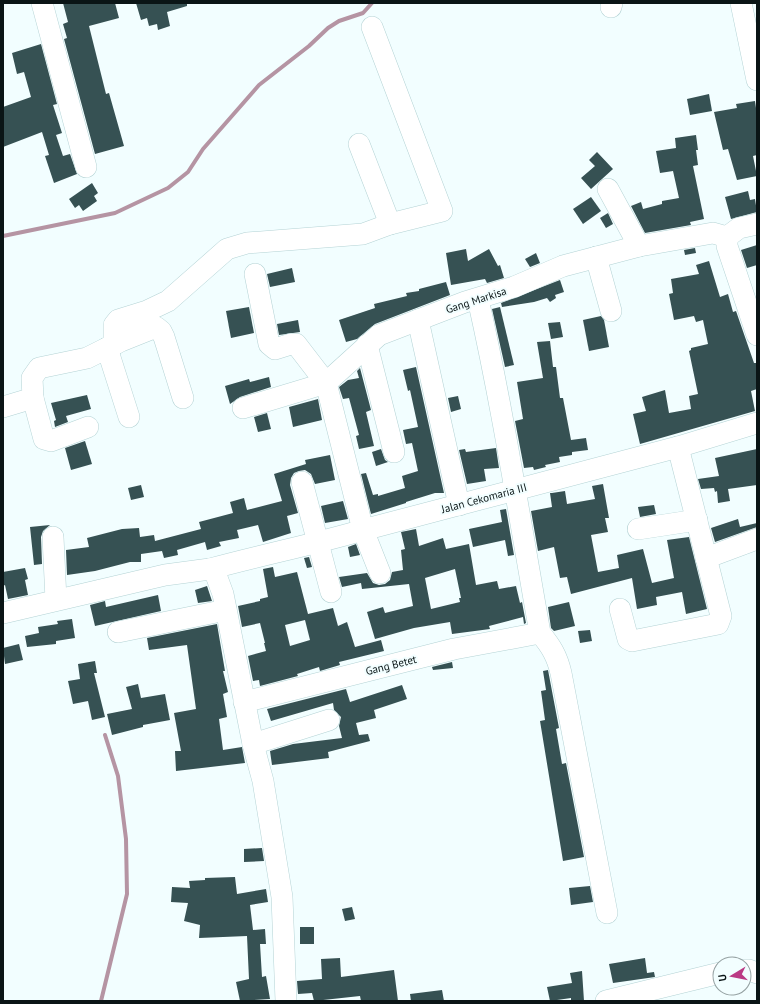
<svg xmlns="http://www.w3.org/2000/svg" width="760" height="1004" font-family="'PT Sans',sans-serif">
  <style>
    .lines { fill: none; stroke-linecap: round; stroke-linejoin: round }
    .stream { stroke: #b594a3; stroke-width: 4 }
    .building { fill: #365153; fill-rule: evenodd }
    .minor-casing { stroke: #b4d3d5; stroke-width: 22 }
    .minor { stroke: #fff; stroke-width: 21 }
    .labels { text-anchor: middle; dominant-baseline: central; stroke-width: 4; stroke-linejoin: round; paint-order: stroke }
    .street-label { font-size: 11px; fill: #0a1516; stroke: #f2feff }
  </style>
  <rect width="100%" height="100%" fill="#f2feff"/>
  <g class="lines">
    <g class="stream">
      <polyline points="3,236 115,213 168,188 188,172 203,149 259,85 309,46 328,28 339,21 363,13 372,3"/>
      <polyline points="101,1001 127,894 126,839 118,776 105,735"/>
    </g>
  </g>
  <g class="building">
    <polygon points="63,3 115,3 119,18 89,26 106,94 109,93 124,146 95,154 64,39 67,38 63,24 68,22"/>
    <polygon points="136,3 187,3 187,6 167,12 170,26 158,30 157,24 149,26 147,18 141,20"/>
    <polygon points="41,44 57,104 53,105 62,133 56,135 63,156 70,154 77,174 54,183 45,156 49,155 42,132 3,147 3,107 31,97 24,72 17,74 12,53"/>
    <polygon points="709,94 712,111 690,115 687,99"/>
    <polygon points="755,101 757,115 757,155 753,156 757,176 737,180 728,149 723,150 714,112 737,108 736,104"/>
    <polygon points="696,135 698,150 696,150 698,165 693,166 704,219 690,222 691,225 645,233 631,206 641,202 643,209 662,204 662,201 679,198 673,171 660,173 656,151 676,148 675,138"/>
    <polygon points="597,152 613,169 591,189 581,178 595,166 589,160"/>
    <polygon points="92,183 98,193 94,196 97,201 83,211 79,205 75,208 69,199"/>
    <polygon points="748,191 750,200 755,199 757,212 731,219 725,197"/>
    <polygon points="591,197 601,211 583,224 573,209"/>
    <polygon points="608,213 613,224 606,228 600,218"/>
    <polygon points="757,245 757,265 747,268 741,250"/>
    <polygon points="695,248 696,253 685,255 684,250"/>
    <polygon points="466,249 468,261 489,249 498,266 500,265 504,278 487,283 485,279 451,285 446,253"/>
    <polygon points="536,253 540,263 530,267 525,259"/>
    <polygon points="709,261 720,297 728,294 733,312 736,311 754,363 757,363 757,389 751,391 755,411 640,444 633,414 646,411 642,397 665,390 669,413 691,409 689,396 698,394 689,351 691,350 691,348 708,344 703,320 696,322 694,316 674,320 669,294 673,293 671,279 699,274 696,265"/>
    <polygon points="292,268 295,282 270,287 267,274"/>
    <polygon points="560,280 564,292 555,295 556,298 550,302 547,298 534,302 502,307 501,303"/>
    <polygon points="446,282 450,295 375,324 357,339 346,342 339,320 375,308 374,304 407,296 406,293 419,291 419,289"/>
    <polygon points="249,307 254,333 231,338 226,311"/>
    <polygon points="500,307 514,365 505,367 492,309"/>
    <polygon points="601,316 604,320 609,347 589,351 583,320"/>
    <polygon points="298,320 300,332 279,335 277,324"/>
    <polygon points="560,322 563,337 551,339 548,323"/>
    <polygon points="550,341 553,367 556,367 560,398 563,398 571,440 586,438 588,450 572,452 572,455 559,457 560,462 545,465 546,467 534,470 533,467 524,468 515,421 523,419 517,382 543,378 537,342"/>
    <polygon points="416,367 444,493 435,493 406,502 406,503 371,514 361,474 366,473 373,495 378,494 378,496 405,488 402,476 418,471 412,443 406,444 403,430 418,427 410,390 408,391 403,370"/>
    <polygon points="360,368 371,410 366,412 374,446 359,449 356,436 359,435 349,398 343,399 339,387 348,380 359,378 357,371"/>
    <polygon points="269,377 271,387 240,397 230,404 225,386 249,379 250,382"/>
    <polygon points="87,395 91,409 66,416 68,422 55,427 54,421 56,420 51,403"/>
    <polygon points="458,396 461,409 451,412 448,398"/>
    <polygon points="318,399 322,420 293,427 289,407"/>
    <polygon points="267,413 271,429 258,432 254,417"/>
    <polygon points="85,441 92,464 71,470 65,448"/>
    <polygon points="496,448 499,468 484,469 486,481 467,484 459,450 465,449 466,452"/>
    <polygon points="381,449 385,460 388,462 376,466 372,452"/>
    <polygon points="757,449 757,485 728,489 730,501 718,503 717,491 715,492 714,488 701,489 698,479 719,476 715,458"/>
    <polygon points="330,455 335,480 315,484 311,474 305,470 299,471 294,473 291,478 290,485 298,513 287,516 291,533 263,542 258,525 237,530 239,538 219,542 221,546 207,550 205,542 177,550 178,555 164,558 162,551 141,554 141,562 130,562 95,571 67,575 66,550 89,547 87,538 122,529 139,528 140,537 154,535 155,541 201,529 199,522 233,513 230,502 244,498 247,510 282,501 274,474 306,464 305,460"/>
    <polygon points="603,484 609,518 605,518 608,532 591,535 598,572 619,568 617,555 643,549 652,583 674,578 667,540 689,537 707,609 686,614 682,592 656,597 657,605 637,609 632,578 571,594 567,577 560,578 554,547 538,551 531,511 552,507 550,493 552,493 565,491 567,504 595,499 592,486"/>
    <polygon points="141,485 144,497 131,500 128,488"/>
    <polygon points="343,501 348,519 325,523 321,506"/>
    <polygon points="654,505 656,514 640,517 638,507"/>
    <polygon points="506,509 514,555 508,556 505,540 473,547 469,529 502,522 500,510"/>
    <polygon points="738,519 740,527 757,523 757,527 715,542 711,528"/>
    <polygon points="50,525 43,531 41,537 42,564 34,565 30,527"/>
    <path d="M 416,529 L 419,546 L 443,538 L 446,549 L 469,544 L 476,585 L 497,581 L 499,589 L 516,586 L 520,603 L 522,602 L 526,623 L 524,624 L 523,617 L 489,626 L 490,629 L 452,634 L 450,622 L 414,628 L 375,639 L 367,612 L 383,607 L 385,613 L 413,606 L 409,584 L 362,589 L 361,583 L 342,587 L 339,577 L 367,573 L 373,583 L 379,585 L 385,584 L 390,580 L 392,572 L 403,570 L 401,550 L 405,549 L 401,532 ZM 455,569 L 461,598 L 459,598 L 460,602 L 431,609 L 425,578 Z"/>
    <polygon points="356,544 360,555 350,557 348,547"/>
    <polygon points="309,557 312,567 307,568 304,558"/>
    <path d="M 273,567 L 275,577 L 297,572 L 308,614 L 333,608 L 338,626 L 347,622 L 355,647 L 381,640 L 384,651 L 339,662 L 340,665 L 320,671 L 319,667 L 297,674 L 298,676 L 260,686 L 259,680 L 253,681 L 248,656 L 266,651 L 264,643 L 265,643 L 260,623 L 242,627 L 238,606 L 260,601 L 260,599 L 268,597 L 263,569 ZM 305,620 L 310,640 L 290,646 L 285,625 Z"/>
    <polygon points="25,568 28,579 25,580 28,595 8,599 5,585 3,586 3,572"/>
    <polygon points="207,586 212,601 198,603 195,590"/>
    <polygon points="158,595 161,611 95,626 90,605 105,601 106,607"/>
    <polygon points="569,602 575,626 554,631 551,628 548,607"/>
    <polygon points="72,619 75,638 56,641 56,644 27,647 25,636 39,633 38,627 58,624 57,621"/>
    <polygon points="217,624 225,671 223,671 228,692 223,694 227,717 219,719 223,750 242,747 245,763 176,771 175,751 181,751 174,713 196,709 187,645 149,650 147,638"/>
    <polygon points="590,630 592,641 580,643 578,631"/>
    <polygon points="19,644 23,660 5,664 3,648"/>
    <polygon points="95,661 97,673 94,673 105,717 92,720 88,701 73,704 68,681 80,679 78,664"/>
    <polygon points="452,662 453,668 433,670 432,667"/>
    <polygon points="548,670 559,728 556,729 562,764 566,763 584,857 563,861 540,721 545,720 541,691 546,690 543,671"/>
    <polygon points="138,684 141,698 165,694 170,720 143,725 143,727 112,735 107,714 132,709 126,687"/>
    <polygon points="402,685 407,699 374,710 376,718 356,723 359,735 368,734 370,741 328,752 329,758 272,765 270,751 293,744 342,738 339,726 341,717 334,710 333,703 271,721 267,709 346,689 350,702"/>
    <polygon points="262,848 264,861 244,862 244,849"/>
    <polygon points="235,877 237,894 266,889 268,902 250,905 253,930 265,929 266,944 260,944 262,977 266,976 270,999 240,1001 236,982 249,979 247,936 199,938 200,925 184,921 188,903 171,902 172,887 190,888 189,881 205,880 205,878"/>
    <polygon points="590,886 593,902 571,905 569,888"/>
    <polygon points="352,907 355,919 345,921 342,909"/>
    <rect x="300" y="927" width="14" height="17"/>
    <polygon points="340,958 341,977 394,970 398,1001 361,1001 360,996 314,1001 312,993 298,994 297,981 322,979 321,959"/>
    <polygon points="645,958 647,973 654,972 655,977 613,983 609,964"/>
    <polygon points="582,971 584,1001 571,1001 571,998 550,1001 547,987 572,983 570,973"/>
    <polygon points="442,990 444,1001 411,1001 410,994"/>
  </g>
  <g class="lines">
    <defs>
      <g id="minor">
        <polyline points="42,3 86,167"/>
        <polyline points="741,3 757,80"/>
        <polyline points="611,7 612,3"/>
        <polyline points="359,144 390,224"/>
        <polyline points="608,189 639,246"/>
        <polyline points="727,237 727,246 757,335"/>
        <polyline points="727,237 739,228 757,224"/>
        <polyline points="596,257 611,311"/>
        <polyline points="255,274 269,344 275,349 291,344 296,344 326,383 363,530 380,573"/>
        <path d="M 478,299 C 503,410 520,521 540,633 C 551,646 557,656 561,673 L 607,913"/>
        <polyline points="418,320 459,505"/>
        <polyline points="114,345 114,325 118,320 147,311 168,301 227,249 247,243 363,234 390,224 442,211 372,27"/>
        <polyline points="367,345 394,452"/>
        <polyline points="107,348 129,417"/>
        <polyline points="33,398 44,439 51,441 88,427"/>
        <polyline points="3,407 33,398 32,378 39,368 87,358 121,341 156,327 161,331 164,337 183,398"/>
        <polyline points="243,408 326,383 379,335 465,302 514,287 563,266 639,246 713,233 727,237"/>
        <polyline points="302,482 331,592"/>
        <polyline points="638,529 697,520"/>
        <polyline points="53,537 56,600"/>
        <polyline points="706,558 757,539"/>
        <path d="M 210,569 C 261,555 312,545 363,530 L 678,447 L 757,423"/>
        <polyline points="620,609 628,639 632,641 718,624 721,616 678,447"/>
        <polyline points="3,613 165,575 210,569 216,575 223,594 253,744 263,781 282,897 286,1001"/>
        <polyline points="118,632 226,610"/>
        <polyline points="244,702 454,649 540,633"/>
        <polyline points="253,744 329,720"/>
        <polyline points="744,970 749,970 757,973"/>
        <polyline points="606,1001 720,973"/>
      </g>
    </defs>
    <use href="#minor" class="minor-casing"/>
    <use href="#minor" class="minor"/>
  </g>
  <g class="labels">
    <g class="street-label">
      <text transform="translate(476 300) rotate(-18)">Gang Markisa</text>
      <text transform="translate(484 498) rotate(-15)">Jalan Cekomaria III</text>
      <text transform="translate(391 665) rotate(-14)">Gang Betet</text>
    </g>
  </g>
  <rect width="760" height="1004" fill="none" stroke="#0a1516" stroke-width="8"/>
  <g transform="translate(732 976) rotate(260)"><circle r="19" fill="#f2feff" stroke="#95a1a2"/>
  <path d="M0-3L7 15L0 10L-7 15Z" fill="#bb3a85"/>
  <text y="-6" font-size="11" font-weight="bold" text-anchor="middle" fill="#0a1516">U</text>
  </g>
</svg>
